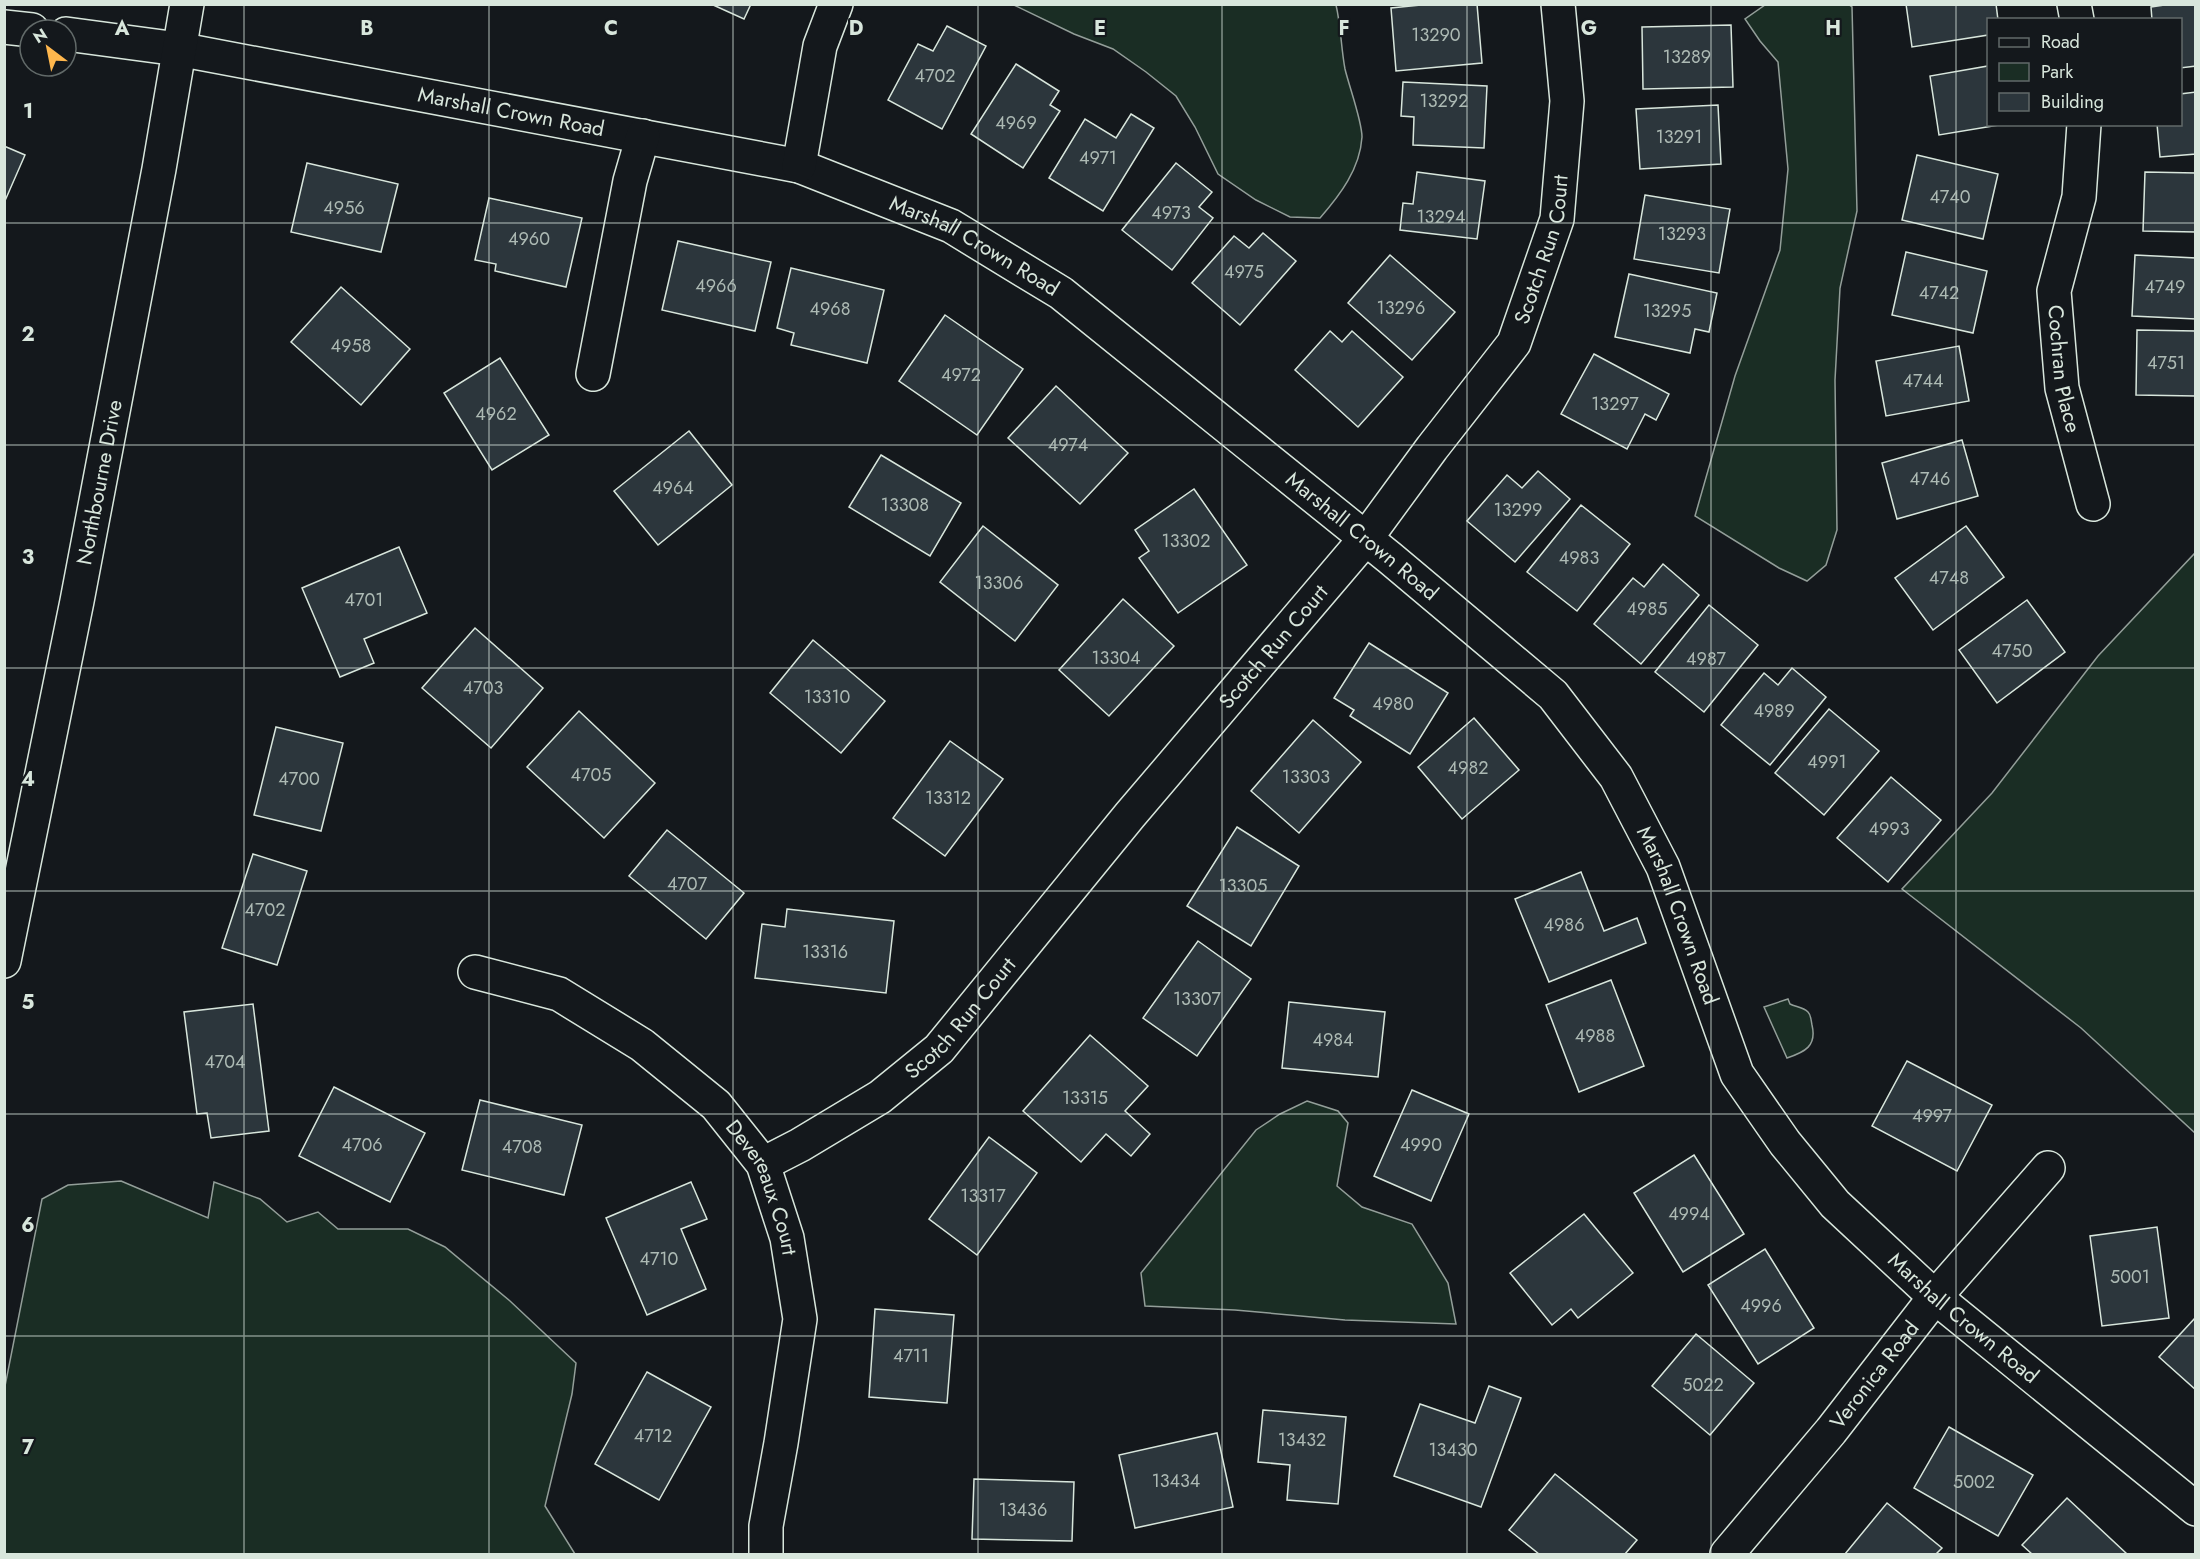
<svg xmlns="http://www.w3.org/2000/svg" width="2200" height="1559" font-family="Jost,sans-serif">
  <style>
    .green { fill: #1a2d24; stroke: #939e99; stroke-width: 1.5 }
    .building { fill: #2c363c; stroke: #d8e6dc; stroke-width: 1.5 }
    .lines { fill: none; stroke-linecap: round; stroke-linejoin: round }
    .minor-casing { stroke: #d8e6dc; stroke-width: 36 }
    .minor { stroke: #14181c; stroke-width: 33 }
    .grid { fill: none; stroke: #d8e6dc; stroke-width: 1.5; stroke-opacity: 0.55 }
    .labels { text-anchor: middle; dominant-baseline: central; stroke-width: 4.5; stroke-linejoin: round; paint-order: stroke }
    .number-label { font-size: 18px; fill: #adbab4 }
    .street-label { font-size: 21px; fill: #d8e6dc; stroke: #14181c }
    .grid-label { font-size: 20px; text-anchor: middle; font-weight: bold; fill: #d8e6dc; stroke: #14181c; stroke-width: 4.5; stroke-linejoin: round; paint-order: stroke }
  </style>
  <rect width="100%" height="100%" fill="#14181c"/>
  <g class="green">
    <path d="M 1014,5 L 1336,5 C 1341,26 1341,48 1345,69 C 1349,86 1362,121 1362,137 C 1360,169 1340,195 1320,218 L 1290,217 L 1256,200 L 1218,174 L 1195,127 L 1176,96 L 1146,72 L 1113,49 L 1074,34 Z"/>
    <polygon points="1765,5 1848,4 1852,7 1857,211 1840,288 1835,380 1837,530 1826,565 1807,581 1779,568 1695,516 1735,376 1780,250 1788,169 1778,62 1760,41 1745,19"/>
    <polygon points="2195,553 2195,1133 2081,1028 1902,889 1992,793 2098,656"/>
    <path d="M 1788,999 L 1790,1004 C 1796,1007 1803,1007 1808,1012 C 1811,1015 1811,1020 1812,1025 C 1817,1046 1805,1052 1787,1058 L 1764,1007 Z"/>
    <polygon points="1307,1101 1338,1111 1348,1123 1337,1186 1362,1207 1412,1224 1448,1283 1456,1324 1345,1320 1235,1310 1145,1306 1141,1273 1256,1130 1280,1114"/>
    <polygon points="121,1181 208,1218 214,1182 260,1199 287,1222 318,1212 338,1229 408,1229 445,1247 510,1301 576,1363 572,1394 545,1506 575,1554 5,1554 5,1386 42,1199 68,1185"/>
  </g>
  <g class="building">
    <polygon points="711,4 751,4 744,19"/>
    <polygon points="1431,4 1477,4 1482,63 1396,71 1391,8"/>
    <polygon points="1906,4 1996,4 1998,20 1988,20 1988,35 1912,47"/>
    <polygon points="2171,4 2196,4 2196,66 2180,68 2180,20 2152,20 2151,7"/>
    <polygon points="1731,25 1733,87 1643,89 1642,27"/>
    <polygon points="947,26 986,46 942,129 888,100 918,44 933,51"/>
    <polygon points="1016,64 1059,91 1050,105 1060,111 1023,168 971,134"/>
    <polygon points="1988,66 1988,124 2005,124 1939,135 1930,76"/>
    <polygon points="1403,82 1487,86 1484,148 1413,145 1414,117 1401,116"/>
    <polygon points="2196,92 2196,154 2160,157 2157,124 2180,124 2180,94"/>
    <polygon points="1718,105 1721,164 1640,169 1636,109"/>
    <polygon points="1131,114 1154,128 1103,211 1049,178 1085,119 1116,138"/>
    <polygon points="4,146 25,155 4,203"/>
    <polygon points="1917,155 1998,174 1983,239 1902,220"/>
    <polygon points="307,163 398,184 381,252 291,232"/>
    <polygon points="1176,163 1212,192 1199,207 1213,218 1172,270 1122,230"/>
    <polygon points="1417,172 1485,181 1477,239 1400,230 1403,203 1413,204"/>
    <polygon points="2145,172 2196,173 2196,232 2143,231"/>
    <polygon points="1645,195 1730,209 1719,273 1634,259"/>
    <polygon points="489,198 582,218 566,287 495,271 496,264 475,260"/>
    <polygon points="1263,233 1296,261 1240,325 1192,283 1234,236 1249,248"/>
    <polygon points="678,241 771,262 755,331 662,310"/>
    <polygon points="1906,252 1987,271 1973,333 1892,315"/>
    <polygon points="1390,255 1455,312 1412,360 1348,303"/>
    <polygon points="2135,255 2196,258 2196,319 2132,316"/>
    <polygon points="791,268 884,290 867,363 791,345 794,333 777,328"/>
    <polygon points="1629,274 1717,293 1709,332 1695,329 1690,353 1615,337"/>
    <polygon points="341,287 410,349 361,405 291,342"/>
    <polygon points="945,315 1023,369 977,435 899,381"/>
    <polygon points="2137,330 2196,331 2196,396 2136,395"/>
    <polygon points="1330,331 1342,342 1352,331 1403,377 1358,427 1295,370"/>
    <polygon points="1959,346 1969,401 1886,416 1876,361"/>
    <polygon points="1594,354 1669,394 1656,420 1645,414 1627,449 1561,414"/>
    <polygon points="500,358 549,435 492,470 444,393"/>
    <polygon points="1056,386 1128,453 1080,504 1008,438"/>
    <polygon points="689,431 732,485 658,545 614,491"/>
    <polygon points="1962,440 1978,496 1897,519 1882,463"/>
    <polygon points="881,455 961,503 930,556 849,507"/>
    <polygon points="1538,471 1570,499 1515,562 1467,521 1507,475 1522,488"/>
    <polygon points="1194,489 1247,565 1178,613 1139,558 1149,551 1135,530"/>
    <polygon points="1581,505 1630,544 1577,611 1527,572"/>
    <polygon points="983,526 1058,585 1015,641 940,582"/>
    <polygon points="1966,526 2004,577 1933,630 1895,578"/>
    <polygon points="399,547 427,613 364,639 374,663 340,677 302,588"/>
    <polygon points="1663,564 1699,595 1641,664 1594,624 1633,578 1644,587"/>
    <polygon points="1123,599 1174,646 1109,716 1059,670"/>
    <polygon points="2027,600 2065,652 1997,703 1959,650"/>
    <polygon points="1709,605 1758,645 1704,712 1655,672"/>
    <polygon points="475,628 543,688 491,748 422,688"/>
    <polygon points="813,640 885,701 841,753 770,693"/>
    <polygon points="1369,643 1448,693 1410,754 1350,716 1354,710 1334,698"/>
    <polygon points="1792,668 1826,697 1770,765 1721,725 1764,673 1778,685"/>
    <polygon points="1829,709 1879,751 1824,815 1775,773"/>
    <polygon points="579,711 655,783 604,838 527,767"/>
    <polygon points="1474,718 1519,770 1462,819 1418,767"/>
    <polygon points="1313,720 1361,762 1299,833 1251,791"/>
    <polygon points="276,727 343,743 321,831 254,815"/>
    <polygon points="950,741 1003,779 945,856 893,818"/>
    <polygon points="1891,777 1941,820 1888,882 1837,838"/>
    <polygon points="1237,827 1299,866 1251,946 1187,906"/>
    <polygon points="667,830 744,893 706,939 629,876"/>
    <polygon points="253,854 307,871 277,965 222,948"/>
    <polygon points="1581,872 1604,931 1637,918 1646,943 1549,982 1515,899"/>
    <polygon points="787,909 894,921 886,993 755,978 762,924 785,927"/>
    <polygon points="1198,941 1251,979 1197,1056 1143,1018"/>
    <polygon points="1611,980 1644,1066 1579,1092 1546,1005"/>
    <polygon points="1289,1002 1385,1012 1378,1077 1282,1068"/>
    <polygon points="253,1004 269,1131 211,1138 207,1113 197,1114 184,1012"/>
    <polygon points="1090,1035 1148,1086 1125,1111 1150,1134 1131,1156 1106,1134 1081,1162 1023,1111"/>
    <polygon points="1907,1061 1992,1105 1957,1171 1872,1126"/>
    <polygon points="334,1087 425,1133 390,1202 299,1156"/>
    <polygon points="1412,1090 1469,1114 1431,1201 1374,1176"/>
    <polygon points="480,1100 582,1125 564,1195 462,1170"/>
    <polygon points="989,1137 1037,1173 977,1255 929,1219"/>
    <polygon points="1694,1155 1744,1234 1683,1272 1634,1193"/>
    <polygon points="691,1182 707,1219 681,1229 706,1289 647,1315 606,1218"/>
    <polygon points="1584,1214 1633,1273 1578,1318 1571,1309 1552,1325 1510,1273"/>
    <polygon points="2157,1227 2169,1318 2102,1326 2090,1236"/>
    <polygon points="1765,1249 1814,1328 1758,1364 1708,1285"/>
    <polygon points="875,1309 954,1315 947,1403 869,1397"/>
    <polygon points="2196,1317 2196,1390 2159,1357"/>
    <polygon points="1696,1334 1754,1383 1710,1435 1652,1386"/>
    <polygon points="647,1372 711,1407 659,1500 595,1464"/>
    <polygon points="1489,1386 1521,1398 1481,1507 1394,1476 1420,1404 1475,1423"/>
    <polygon points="1263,1410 1346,1417 1338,1504 1287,1500 1290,1465 1258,1462"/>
    <polygon points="1949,1427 2033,1475 1998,1536 1914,1488"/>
    <polygon points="1217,1433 1233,1507 1135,1528 1119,1455"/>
    <polygon points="1555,1474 1637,1540 1625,1554 1539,1554 1509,1530"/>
    <polygon points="974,1479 1074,1482 1072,1541 972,1539"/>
    <polygon points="2067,1498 2127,1554 2032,1554 2022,1545"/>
    <polygon points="1887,1503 1942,1548 1936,1554 1845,1554"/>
  </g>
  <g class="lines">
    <defs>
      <g id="minor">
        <polyline points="2074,4 2077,20"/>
        <polyline points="4,27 32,30"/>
        <path id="s1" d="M 66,34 L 178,49 L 799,166 L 951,226 L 1061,293 L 1390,558 L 1553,695 L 1616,777 L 1663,867 L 1737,1074 L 1785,1143 L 1835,1204 L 1935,1297 L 2196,1509"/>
        <path id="s2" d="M 2084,124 L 2079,197 L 2054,291 L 2062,388 L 2093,504"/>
        <polyline points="799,166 820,46 836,4"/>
        <polyline points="593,374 630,181 643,136"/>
        <path id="s3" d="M 4,961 L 77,601 L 159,169 L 187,4"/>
        <path id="s4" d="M 475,972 L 559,994 L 642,1045 L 716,1105 L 763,1164 L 787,1238 L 800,1319 L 781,1443 L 766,1526 L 766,1554"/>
        <path id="s5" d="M 763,1164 L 800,1145 L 880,1097 L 939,1049 L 1130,815 L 1366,538 L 1432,448 L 1514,343 L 1557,219 L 1567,101 L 1558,4"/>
        <path id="s6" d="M 1727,1554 L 1831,1431 L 1935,1297 L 2048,1168"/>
      </g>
    </defs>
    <use href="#minor" class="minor-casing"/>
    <use href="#minor" class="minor"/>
  </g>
  <path class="grid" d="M 244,4 L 244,1554M 489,4 L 489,1554M 733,4 L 733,1554M 978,4 L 978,1554M 1222,4 L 1222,1554M 1467,4 L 1467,1554M 1711,4 L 1711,1554M 1956,4 L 1956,1554M 4,223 L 2196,223M 4,445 L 2196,445M 4,668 L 2196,668M 4,891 L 2196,891M 4,1114 L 2196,1114M 4,1336 L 2196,1336"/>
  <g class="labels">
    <g class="number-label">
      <text x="1436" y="35">13290</text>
      <text x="1687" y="57">13289</text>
      <text x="935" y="76">4702</text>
      <text x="1444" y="101">13292</text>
      <text x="1016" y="123">4969</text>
      <text x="1679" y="137">13291</text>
      <text x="1098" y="158">4971</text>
      <text x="1950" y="197">4740</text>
      <text x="344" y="208">4956</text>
      <text x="1171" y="213">4973</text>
      <text x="1441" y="217">13294</text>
      <text x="1682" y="234">13293</text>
      <text x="529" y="239">4960</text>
      <text x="1244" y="272">4975</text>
      <text x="716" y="286">4966</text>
      <text x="2165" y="287">4749</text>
      <text x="1939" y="293">4742</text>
      <text x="1401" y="308">13296</text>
      <text x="830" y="309">4968</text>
      <text x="1667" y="311">13295</text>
      <text x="351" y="346">4958</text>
      <text x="2166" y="363">4751</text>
      <text x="961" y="375">4972</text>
      <text x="1923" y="381">4744</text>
      <text x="1615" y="404">13297</text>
      <text x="496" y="414">4962</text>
      <text x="1068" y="445">4974</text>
      <text x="1930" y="479">4746</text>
      <text x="673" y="488">4964</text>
      <text x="905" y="505">13308</text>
      <text x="1518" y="510">13299</text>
      <text x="1186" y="541">13302</text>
      <text x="1579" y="558">4983</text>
      <text x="1949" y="578">4748</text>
      <text x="999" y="583">13306</text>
      <text x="364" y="600">4701</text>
      <text x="1647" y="609">4985</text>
      <text x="2012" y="651">4750</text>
      <text x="1116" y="658">13304</text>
      <text x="1706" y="659">4987</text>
      <text x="483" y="688">4703</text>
      <text x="827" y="697">13310</text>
      <text x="1393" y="704">4980</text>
      <text x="1774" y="711">4989</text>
      <text x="1827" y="762">4991</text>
      <text x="1468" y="768">4982</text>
      <text x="591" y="775">4705</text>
      <text x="1306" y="777">13303</text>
      <text x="299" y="779">4700</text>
      <text x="948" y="798">13312</text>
      <text x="1889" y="829">4993</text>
      <text x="687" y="884">4707</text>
      <text x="1243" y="886">13305</text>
      <text x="265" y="910">4702</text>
      <text x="1564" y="925">4986</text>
      <text x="825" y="952">13316</text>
      <text x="1197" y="999">13307</text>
      <text x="1595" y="1036">4988</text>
      <text x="1333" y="1040">4984</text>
      <text x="225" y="1062">4704</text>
      <text x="1085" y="1098">13315</text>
      <text x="1932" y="1116">4997</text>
      <text x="362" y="1145">4706</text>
      <text x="1421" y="1145">4990</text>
      <text x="522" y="1147">4708</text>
      <text x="983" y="1196">13317</text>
      <text x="1689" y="1214">4994</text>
      <text x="659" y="1259">4710</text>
      <text x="2130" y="1277">5001</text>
      <text x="1761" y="1306">4996</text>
      <text x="911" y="1356">4711</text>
      <text x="1703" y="1385">5022</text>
      <text x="653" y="1436">4712</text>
      <text x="1302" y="1440">13432</text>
      <text x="1453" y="1450">13430</text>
      <text x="1176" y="1481">13434</text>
      <text x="1974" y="1482">5002</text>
      <text x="1023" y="1510">13436</text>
    </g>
    <g class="street-label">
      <text stroke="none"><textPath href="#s1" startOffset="452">Marshall Crown Road</textPath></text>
      <text stroke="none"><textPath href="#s1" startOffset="938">Marshall Crown Road</textPath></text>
      <text stroke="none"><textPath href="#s5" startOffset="1220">Scotch Run Court</textPath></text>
      <text stroke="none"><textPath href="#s2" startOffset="249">Cochran Place</textPath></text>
      <text stroke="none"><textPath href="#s3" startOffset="488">Northbourne Drive</textPath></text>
      <text stroke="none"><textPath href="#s1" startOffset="1424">Marshall Crown Road</textPath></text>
      <text stroke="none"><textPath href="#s5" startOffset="734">Scotch Run Court</textPath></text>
      <text stroke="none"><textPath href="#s1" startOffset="1928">Marshall Crown Road</textPath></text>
      <text stroke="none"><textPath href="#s5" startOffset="248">Scotch Run Court</textPath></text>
      <text stroke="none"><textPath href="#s4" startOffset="376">Devereaux Court</textPath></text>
      <text stroke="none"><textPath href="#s1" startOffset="2432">Marshall Crown Road</textPath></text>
      <text stroke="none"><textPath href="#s6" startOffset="232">Veronica Road</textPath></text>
    </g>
  </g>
  <g class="grid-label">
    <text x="122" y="35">A</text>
    <text x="367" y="35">B</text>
    <text x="611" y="35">C</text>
    <text x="856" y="35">D</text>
    <text x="1100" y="35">E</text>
    <text x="1344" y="35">F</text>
    <text x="1589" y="35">G</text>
    <text x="1833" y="35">H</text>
    <text x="28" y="118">1</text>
    <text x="28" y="341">2</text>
    <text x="28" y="564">3</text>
    <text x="28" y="786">4</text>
    <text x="28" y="1009">5</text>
    <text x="28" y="1232">6</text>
    <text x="28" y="1454">7</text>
  </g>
  <rect width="2200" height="1559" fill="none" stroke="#d8e6dc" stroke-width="12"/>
  <rect x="1987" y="18" width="195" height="108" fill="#14181c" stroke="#626a69" stroke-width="1.5"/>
  <rect x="1999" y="38" width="30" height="9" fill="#14181c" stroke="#626a69" stroke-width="1.5"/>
  <text x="2041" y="48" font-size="18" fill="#d8e6dc">Road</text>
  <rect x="1999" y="63" width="30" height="18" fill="#1a2d24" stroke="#626a69" stroke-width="1.5"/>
  <text x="2041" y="78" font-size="18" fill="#d8e6dc">Park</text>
  <rect x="1999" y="93" width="30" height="18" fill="#2c363c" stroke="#626a69" stroke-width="1.5"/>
  <text x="2041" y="108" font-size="18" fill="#d8e6dc">Building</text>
  <g transform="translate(48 48) rotate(328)"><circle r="28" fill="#14181c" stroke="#626a69" stroke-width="1.5"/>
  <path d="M0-4.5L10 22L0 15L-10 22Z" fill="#ffb74d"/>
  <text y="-9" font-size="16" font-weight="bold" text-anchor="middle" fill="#d8e6dc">N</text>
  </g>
</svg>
